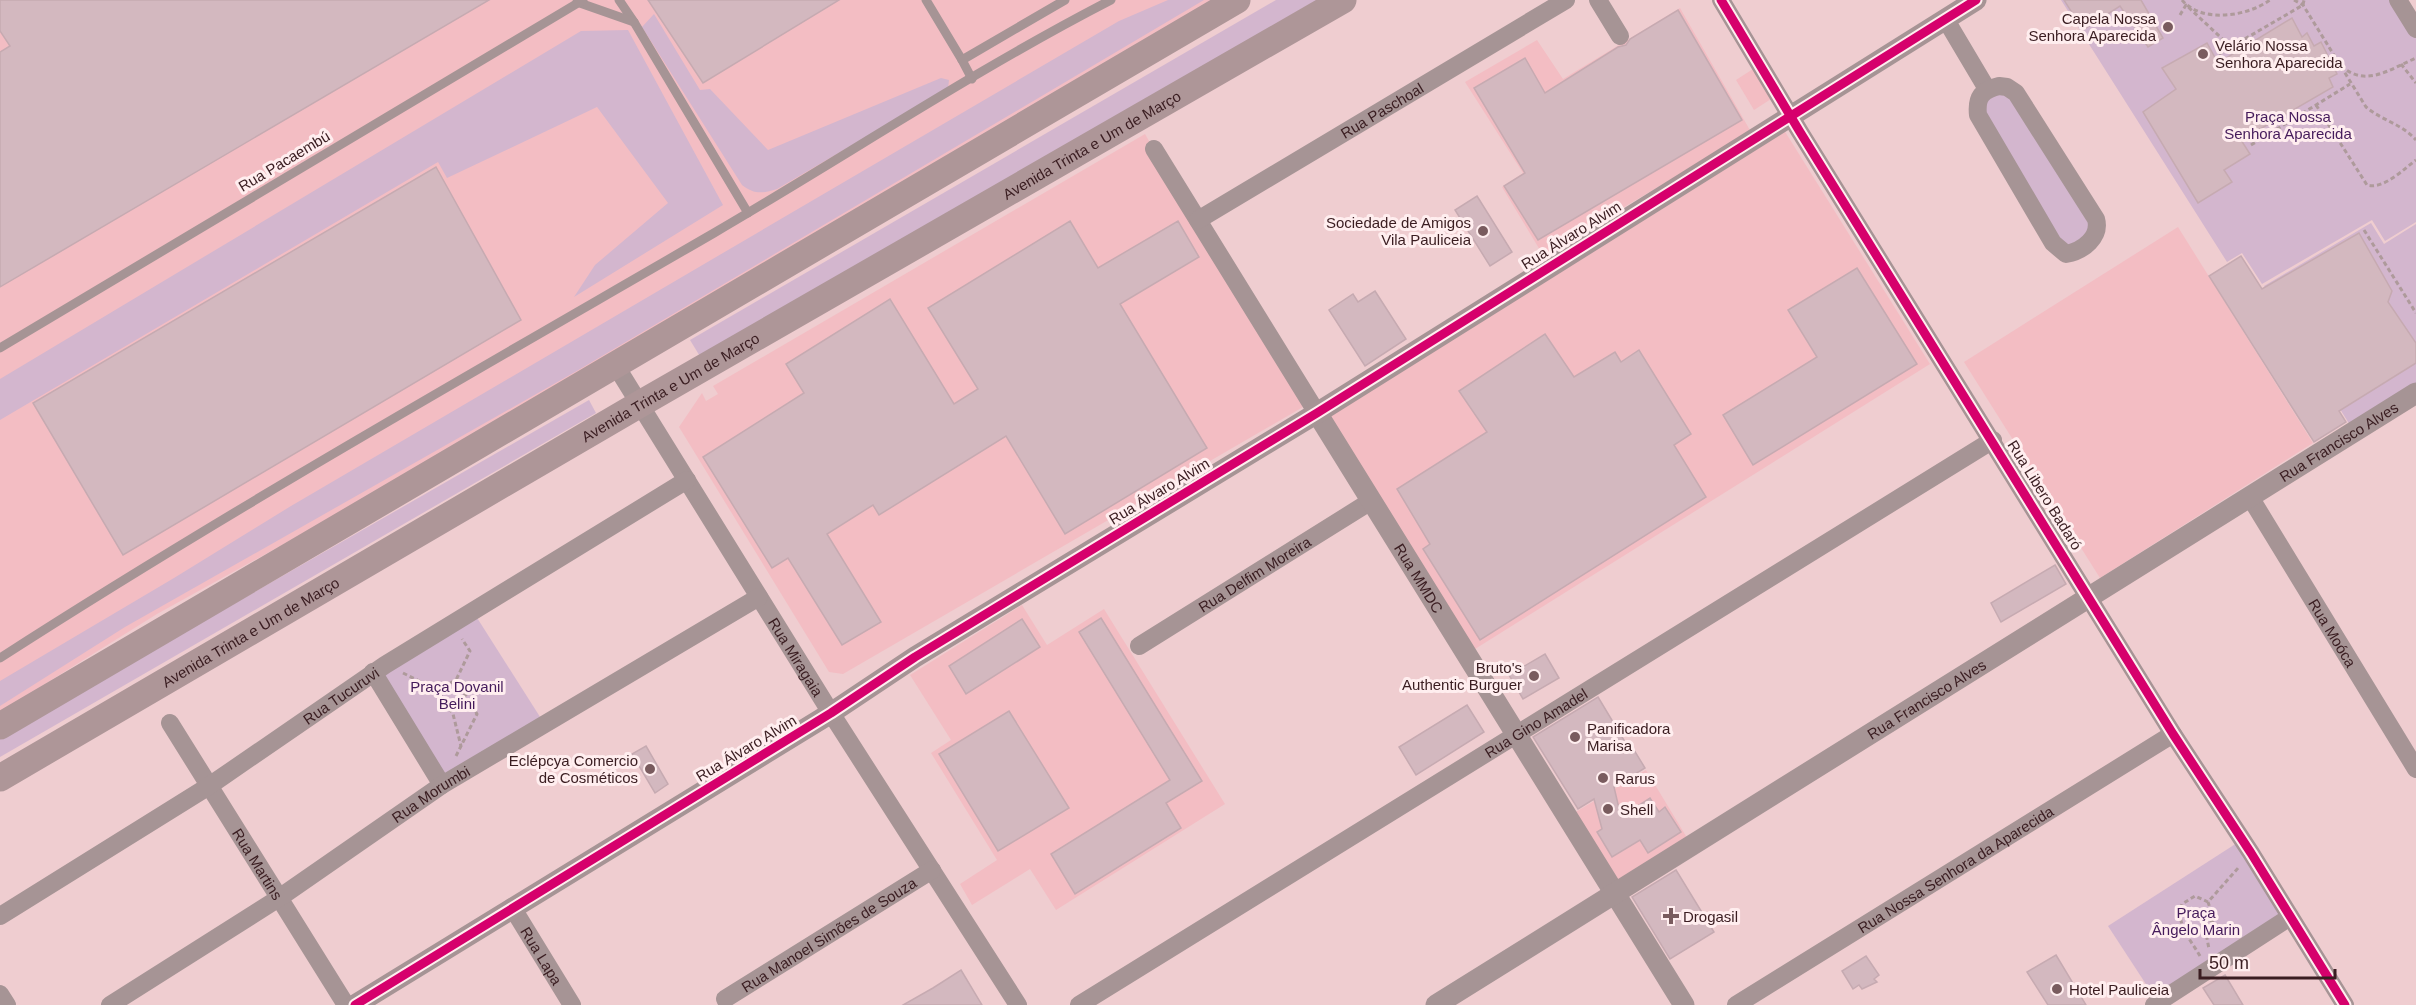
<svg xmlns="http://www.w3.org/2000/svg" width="2416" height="1005" font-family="Helvetica,sans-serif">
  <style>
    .built { fill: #f3bdc3 }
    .green { fill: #d3b6ce }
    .building { fill: #d3b8bf; stroke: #c6aab1; stroke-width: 1.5 }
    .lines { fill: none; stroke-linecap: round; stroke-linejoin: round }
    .path { stroke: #ae9a9b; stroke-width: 3; stroke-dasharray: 4.5 3; stroke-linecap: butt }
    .service { stroke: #a69495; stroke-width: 9 }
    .minor { stroke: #a69495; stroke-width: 18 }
    .tertiary { stroke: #a69495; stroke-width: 21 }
    .primary { stroke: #ae9698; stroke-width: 27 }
    .cycleway-casing { stroke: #ffeeef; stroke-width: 13 }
    .cycleway { stroke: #d6006c; stroke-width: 9 }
    .poi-dot { fill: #795b5e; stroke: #ffeeef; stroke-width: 2 }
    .labels { text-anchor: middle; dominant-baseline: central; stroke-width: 6; stroke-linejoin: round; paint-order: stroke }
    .poi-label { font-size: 15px; fill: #3a1d21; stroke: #ffeeef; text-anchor: start }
    .street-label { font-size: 15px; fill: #3a1d21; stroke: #ffeeef }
    .park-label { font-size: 15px; fill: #451b5b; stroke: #ffeeef }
  </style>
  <rect width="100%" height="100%" fill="#efcdd0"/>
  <g class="built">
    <polygon points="0,0 1213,0 441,457 157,614 0,712"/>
    <polygon points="1680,8 1751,132 1543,255 1502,187 1523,173 1465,82 1537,40 1563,79"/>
    <polygon points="1753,69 1771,99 1754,110 1736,80"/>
    <polygon points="1784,130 1930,364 1475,649 1328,417"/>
    <polygon points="1145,134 1303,407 843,674 829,672 679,427 702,393 706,401 718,394 713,386"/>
    <polygon points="2178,227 2313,443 2100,578 1964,362"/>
    <polygon points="1022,605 1047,645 1104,609 1225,804 1056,910 1030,869 972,905 960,884 997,860 931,753 951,740 910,675"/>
    <polygon points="1646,770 1689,841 1618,885 1574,813"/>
  </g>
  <g class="green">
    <polygon points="1168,0 1204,0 575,372 125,627 0,706 0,681 174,578 291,506 1119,21"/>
    <polygon points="1276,0 1317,0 701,358 690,340"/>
    <polygon points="2061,0 2395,0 2416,34 2416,222 2385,241 2372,220 2262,284 2242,253 2227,262"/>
    <path d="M 654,14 L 700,90 L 710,89 L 768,150 L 941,78 L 949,80 L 948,89 L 777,189 C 763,194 753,194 742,185 L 642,27 Z"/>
    <polygon points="628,30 723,205 574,297 595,265 668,203 597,107 447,178 438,162 0,420 0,379 581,31"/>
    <polygon points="2005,88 2094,232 2067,249 1977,105"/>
    <polygon points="2371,223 2384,244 2416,224 2416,390 2353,430 2264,286"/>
    <polygon points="589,400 596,413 0,757 0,738"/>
    <polygon points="474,613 542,720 442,780 377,674"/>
    <polygon points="2237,843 2283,916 2155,998 2108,926"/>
  </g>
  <g class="building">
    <polygon points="0,0 489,0 0,287 0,52 10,46 0,31"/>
    <polygon points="648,0 839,0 703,83"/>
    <polygon points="2064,0 2141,0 2163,38 2148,47 2120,6 2083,30"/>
    <polygon points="1678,10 1742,120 1538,240 1504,186 1525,173 1474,88 1525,58 1545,93 1618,47 1626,45 1630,39"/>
    <polygon points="2292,18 2302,37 2307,33 2314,46 2321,42 2337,74 2329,78 2333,87 2241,140 2250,154 2224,170 2232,182 2198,203 2143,112 2176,89 2162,68 2207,43 2218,63"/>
    <polygon points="436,167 521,320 123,555 33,403"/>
    <polygon points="1477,196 1512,252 1490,266 1455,210"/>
    <polygon points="1070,221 1098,268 1178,221 1199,257 1120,304 1207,448 1065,534 1006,436 879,515 873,505 827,534 881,622 842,645 788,558 772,568 703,457 804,393 786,364 890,299 954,404 978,389 928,308"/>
    <polygon points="2359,233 2392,291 2388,302 2416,343 2416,363 2339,411 2346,422 2314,442 2209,276 2241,256 2262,289"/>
    <polygon points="1857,268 1917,364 1753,465 1723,415 1817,357 1788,310"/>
    <polygon points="1375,291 1406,339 1365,366 1329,310 1353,294 1358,302"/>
    <polygon points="1545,334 1574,377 1615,352 1621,362 1639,350 1691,434 1674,445 1706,497 1480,640 1423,549 1430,544 1397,489 1487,432 1459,391"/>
    <polygon points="2055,565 2066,584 2001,622 1991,603"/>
    <polygon points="1101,618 1202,781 1166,803 1181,828 1075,894 1051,854 1170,780 1079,632"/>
    <polygon points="1022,619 1040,647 966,694 949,666"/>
    <polygon points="1545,654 1559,678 1523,699 1509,675"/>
    <polygon points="1598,697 1628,747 1631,745 1645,768 1614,787 1621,817 1650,798 1659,812 1665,807 1681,832 1648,853 1640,840 1612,857 1597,832 1602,829 1594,799 1578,809 1533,737"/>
    <polygon points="1467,705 1484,732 1416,775 1399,747"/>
    <polygon points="1009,711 1069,808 998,851 939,754"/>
    <polygon points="646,746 668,784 655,793 632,754"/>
    <polygon points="1676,870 1714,932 1670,959 1632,897"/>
    <polygon points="2056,955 2086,1005 2048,1005 2027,972"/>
    <polygon points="1866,956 1879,975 1874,979 1877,982 1862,989 1859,985 1853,989 1842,971"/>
    <polygon points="961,970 982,1005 903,1005 933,988"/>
    <polygon points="2225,975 2243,1005 2214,1005 2203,988"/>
  </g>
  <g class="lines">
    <g class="path">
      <path d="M 2182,0 C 2202,24 2248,16 2270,0"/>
      <path d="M 2294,0 L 2303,5 L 2366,107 C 2381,120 2402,124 2416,140"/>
      <polyline points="2180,15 2186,5 2231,47"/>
      <polyline points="2219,54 2303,5 2304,0"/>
      <polyline points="2401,64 2416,83"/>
      <path d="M 2341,66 C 2366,88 2390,69 2416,58"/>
      <path d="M 2316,105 L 2367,185 C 2383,190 2404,169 2416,160"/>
      <polyline points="2251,145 2350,84"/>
      <polyline points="2364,230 2416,313"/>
      <polyline points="403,673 437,690 453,714 461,746"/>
      <polyline points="437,690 456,680 470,651 462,639"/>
      <polyline points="456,756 477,714 456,680"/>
      <polyline points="2210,920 2230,936"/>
      <polyline points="2205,928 2209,949"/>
      <polyline points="2185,929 2195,932 2204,928 2212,914 2208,902"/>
      <path d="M 2200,956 C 2191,940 2175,924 2182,904 L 2195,896 L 2208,902 L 2239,867"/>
    </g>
    <g class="service">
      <polyline points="619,0 634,22 748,213"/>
      <polyline points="926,0 962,60"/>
      <polyline points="577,2 634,22"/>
      <polyline points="972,79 962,60 1065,0"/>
      <polyline points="0,348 583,0"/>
      <path d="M 0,658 C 233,508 474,372 714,233 C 846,156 975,70 1111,0"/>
    </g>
    <g class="minor">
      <polyline points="1598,0 1620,36"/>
      <polyline points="1721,0 1800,132 2173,734 2251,853 2345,1005"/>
      <polyline points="2398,0 2416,29"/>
      <polyline points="1946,20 1987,89"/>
      <path d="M 1999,86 L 2007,87 L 2016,93 L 2096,219 C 2101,237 2083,251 2066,254 L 2053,243 L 1978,115 C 1976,97 1982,90 1999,86 Z"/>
      <polyline points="1154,149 1317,413"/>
      <path id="s1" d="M 1198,220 L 1566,0"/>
      <path id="s2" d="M 616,366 L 831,713 L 1018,1005"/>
      <path id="s3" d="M 2250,497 L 2416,769"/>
      <path id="s4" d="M 1139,646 L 1371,501"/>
      <polyline points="373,672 442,785"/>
      <path id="s5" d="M 170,723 L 346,1005"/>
      <path id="s6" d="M 512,907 L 572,1005"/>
      <path id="s7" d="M 0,916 L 209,786 L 385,665 L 687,480"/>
      <polyline points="0,994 7,1005"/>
      <path id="s8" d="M 725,999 L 932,870"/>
      <path id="s9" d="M 110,1005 L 279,898 L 442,785 L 759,597"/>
      <path id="s10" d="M 1079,1005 L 1993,440"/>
      <path id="s11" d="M 1736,1005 L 2173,734"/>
      <polyline points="2154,1005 2290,917"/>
    </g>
    <g class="tertiary">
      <path id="s12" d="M 1317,413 L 1684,1005"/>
      <polyline points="355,1005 831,713 915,657 1317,413 1976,0"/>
      <path id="s13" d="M 1436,1005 L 2416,393"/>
    </g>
    <g class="primary">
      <polyline points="0,726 1237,0"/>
      <path id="s14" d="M 0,778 L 640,404 L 1343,0"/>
    </g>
    <defs>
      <g id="cycleway">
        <polyline points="1721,0 1800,132 2173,734 2251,853 2345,1005"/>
        <polyline points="355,1005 831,713 915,657 1317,413 1976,0"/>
      </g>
    </defs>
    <use href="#cycleway" class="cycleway-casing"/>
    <use href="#cycleway" class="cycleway"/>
  </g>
  <g class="poi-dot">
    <circle cx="2168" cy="27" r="6"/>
    <circle cx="2203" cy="54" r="6"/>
    <circle cx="1483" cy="231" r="6"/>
    <circle cx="1534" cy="676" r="6"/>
    <circle cx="1575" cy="737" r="6"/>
    <circle cx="650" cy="769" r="6"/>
    <circle cx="1603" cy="778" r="6"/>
    <circle cx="1608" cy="809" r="6"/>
    <path d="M1668 907h6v6h6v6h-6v6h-6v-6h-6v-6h6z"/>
    <circle cx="2057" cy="989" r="6"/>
  </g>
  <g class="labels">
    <g class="poi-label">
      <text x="2156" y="18" text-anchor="end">Capela Nossa<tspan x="2156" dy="17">Senhora Aparecida</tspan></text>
      <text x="2215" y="45">Velário Nossa<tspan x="2215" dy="17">Senhora Aparecida</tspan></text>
      <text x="1471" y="222" text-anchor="end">Sociedade de Amigos<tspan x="1471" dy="17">Vila Pauliceia</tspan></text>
      <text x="1522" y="667" text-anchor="end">Bruto's<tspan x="1522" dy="17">Authentic Burguer</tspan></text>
      <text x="1587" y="728">Panificadora<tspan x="1587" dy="17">Marisa</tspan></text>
      <text x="638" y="760" text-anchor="end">Eclépcya Comercio<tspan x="638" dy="17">de Cosméticos</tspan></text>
      <text x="1615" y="778">Rarus</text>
      <text x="1620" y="809">Shell</text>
      <text x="1683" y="916">Drogasil</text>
      <text x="2069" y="989">Hotel Pauliceia</text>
    </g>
    <g class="street-label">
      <text stroke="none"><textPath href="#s1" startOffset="214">Rua Paschoal</textPath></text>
      <text stroke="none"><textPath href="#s14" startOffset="1262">Avenida Trinta e Um de Março</textPath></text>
      <text transform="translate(284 161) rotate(-31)">Rua Pacaembú</text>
      <text transform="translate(1571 235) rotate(-32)">Rua Álvaro Alvim</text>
      <text stroke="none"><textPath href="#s14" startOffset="776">Avenida Trinta e Um de Março</textPath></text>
      <text stroke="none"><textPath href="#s13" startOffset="1064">Rua Francisco Alves</textPath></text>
      <text transform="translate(1159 491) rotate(-31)">Rua Álvaro Alvim</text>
      <text transform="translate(2045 495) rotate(58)">Rua Libero Badaró</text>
      <text stroke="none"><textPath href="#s4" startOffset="136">Rua Delfim Moreira</textPath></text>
      <text stroke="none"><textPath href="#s12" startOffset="194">Rua MMDC</textPath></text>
      <text stroke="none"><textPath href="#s14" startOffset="290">Avenida Trinta e Um de Março</textPath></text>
      <text stroke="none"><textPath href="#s3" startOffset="159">Rua Moóca</textPath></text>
      <text stroke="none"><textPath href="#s2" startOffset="342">Rua Miragaia</textPath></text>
      <text stroke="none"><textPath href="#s7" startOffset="406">Rua Tucuruvi</textPath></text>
      <text stroke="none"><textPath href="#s13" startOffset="578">Rua Francisco Alves</textPath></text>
      <text stroke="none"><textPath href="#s10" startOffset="537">Rua Gino Amadel</textPath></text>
      <text transform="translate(746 748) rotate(-31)">Rua Álvaro Alvim</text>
      <text stroke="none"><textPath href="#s9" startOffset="384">Rua Morumbi</textPath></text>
      <text stroke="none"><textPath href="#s5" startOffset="166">Rua Martins</textPath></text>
      <text stroke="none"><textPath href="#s11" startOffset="258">Rua Nossa Senhora da Aparecida</textPath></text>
      <text stroke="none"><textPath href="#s8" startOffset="122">Rua Manoel Simões de Souza</textPath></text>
      <text stroke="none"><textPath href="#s6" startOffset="57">Rua Lapa</textPath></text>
    </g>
    <g class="park-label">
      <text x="2288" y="116">Praça Nossa<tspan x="2288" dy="17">Senhora Aparecida</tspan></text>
      <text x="457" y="686">Praça Dovanil<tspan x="457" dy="17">Belini</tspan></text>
      <text x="2196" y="912">Praça<tspan x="2196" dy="17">Ângelo Marin</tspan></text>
    </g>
  </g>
  <path d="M2200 969v9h135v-9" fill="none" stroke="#3a1d21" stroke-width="3"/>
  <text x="2209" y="969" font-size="18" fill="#3a1d21" stroke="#ffeeef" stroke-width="4.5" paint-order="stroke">50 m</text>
</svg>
